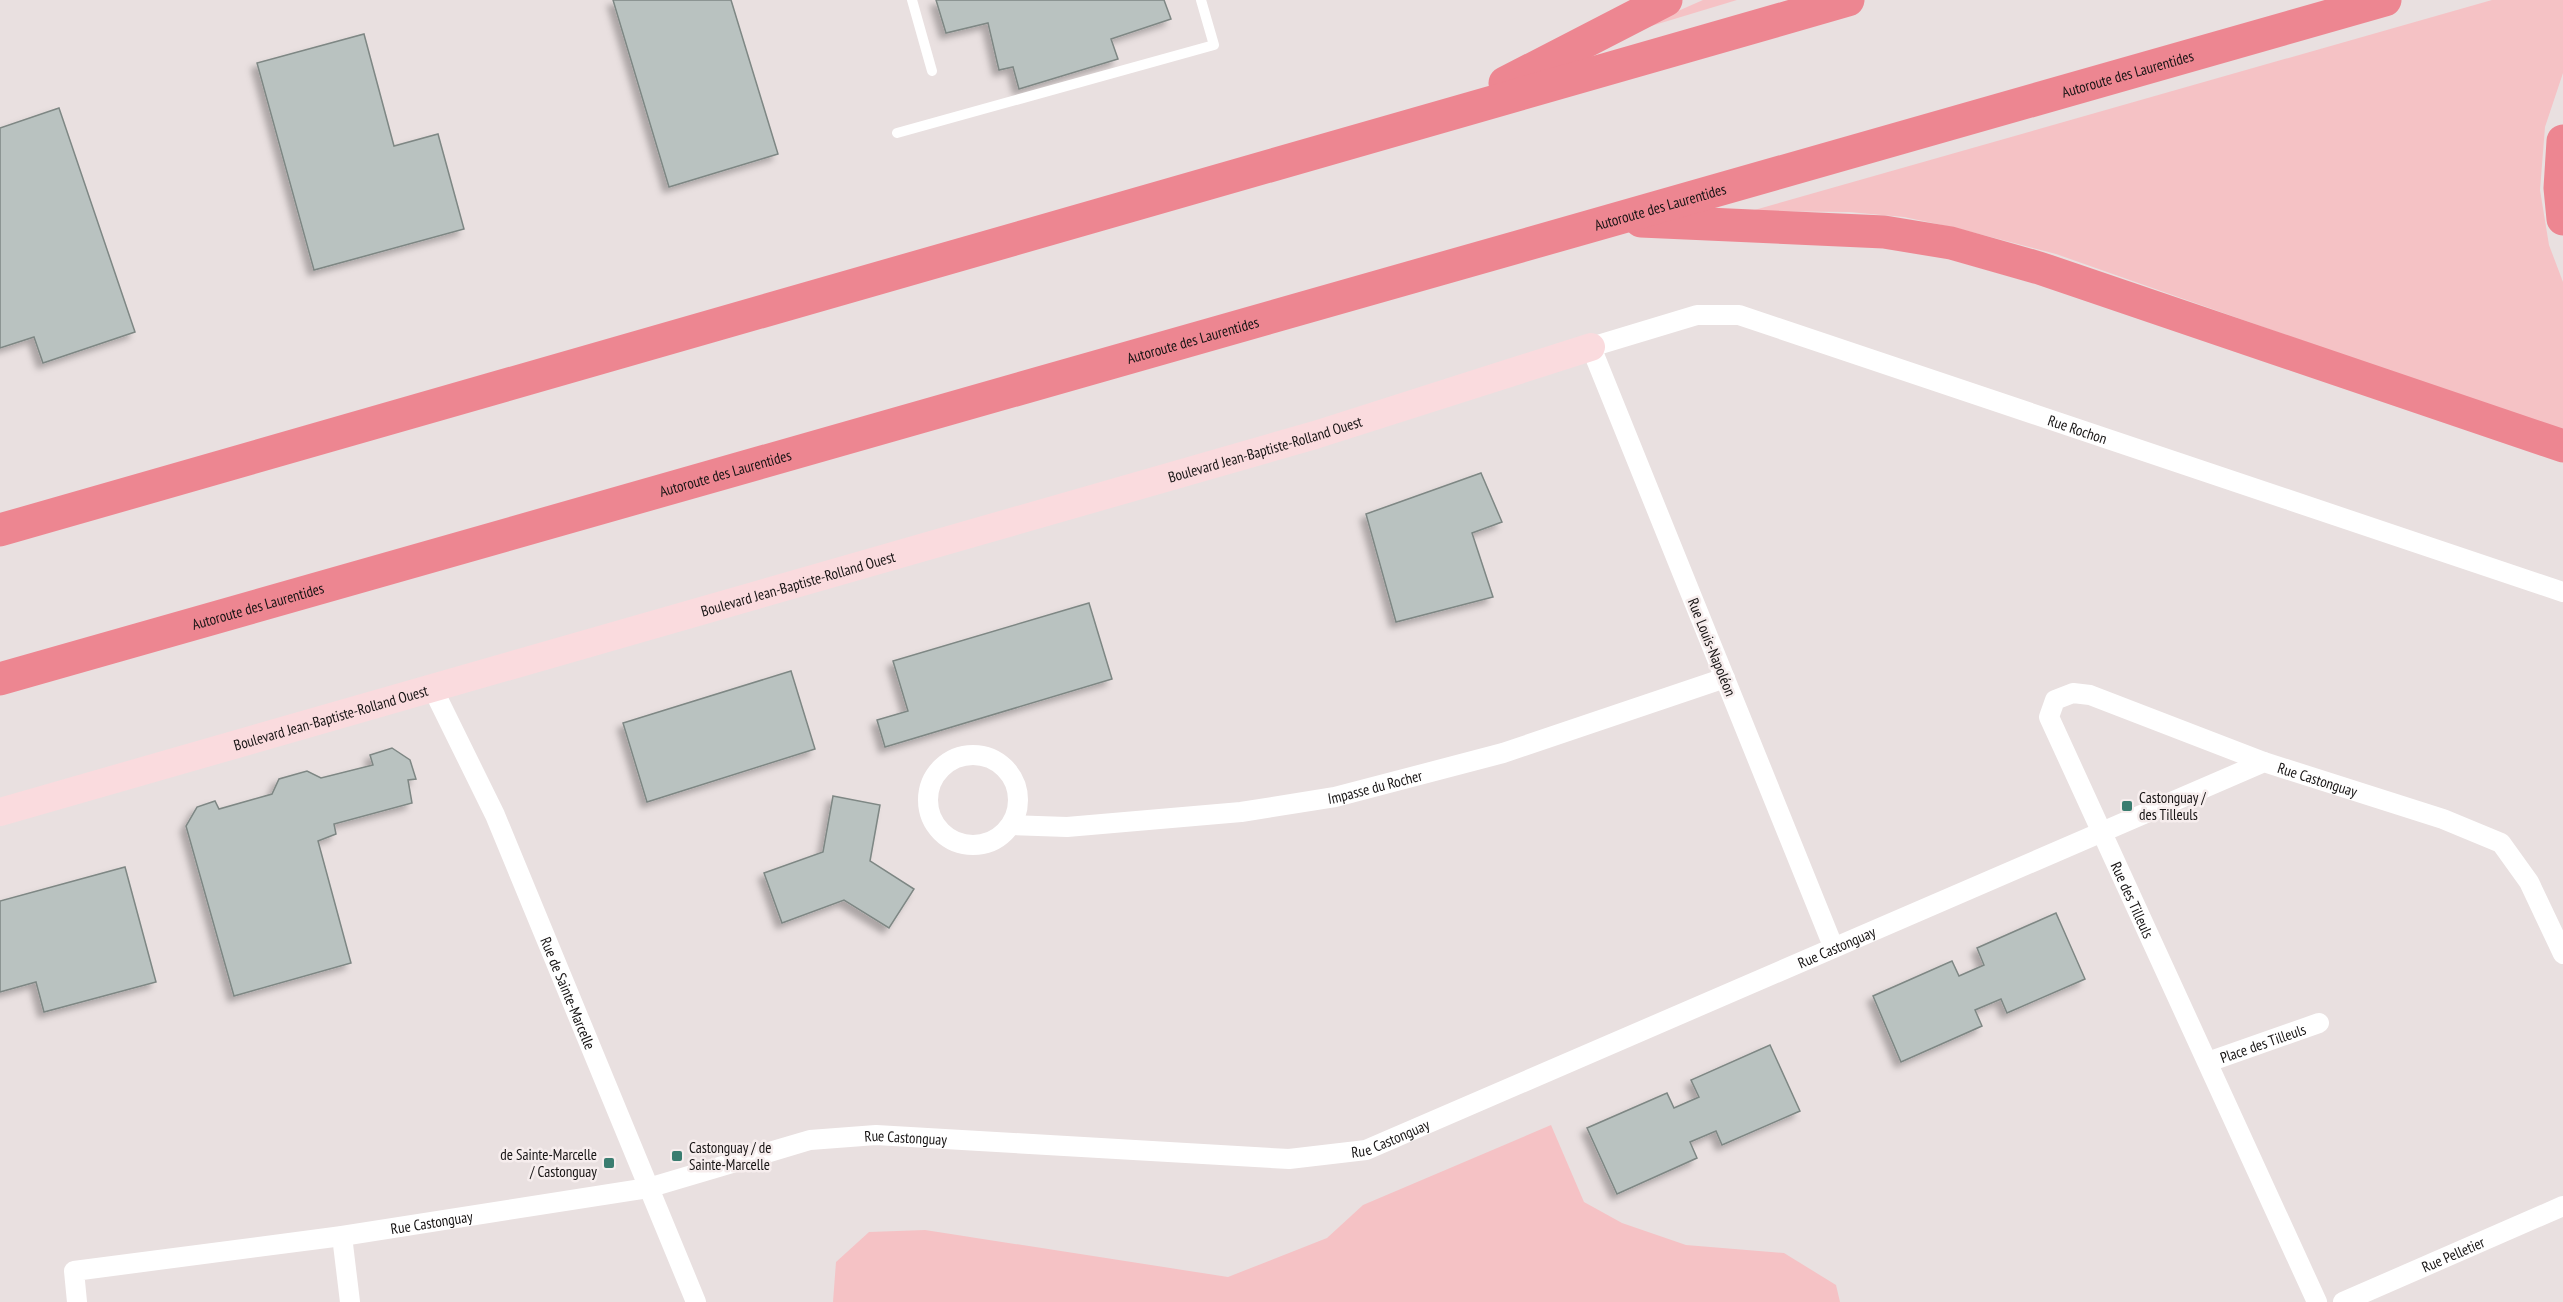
<svg xmlns="http://www.w3.org/2000/svg" width="2563" height="1302" font-family="'PT Sans Narrow',sans-serif">
  <style>
    .green { fill: #f5c2c5 }
    .building { fill: #b9c2c0; stroke: #7e8784; stroke-width: 1.5; filter: url(#shadow) }
    .lines { fill: none; stroke-linecap: round; stroke-linejoin: round }
    .lane { stroke: #fff; stroke-width: 10 }
    .street { stroke: #fff; stroke-width: 20 }
    .secondary { stroke: #fadbde; stroke-width: 28 }
    .highway { stroke: #ed8691; stroke-width: 33 }
    .poi-dot { fill: #3a7d70; stroke: #f6eded; stroke-width: 2 }
    .labels { text-anchor: middle; dominant-baseline: central; stroke-width: 5; stroke-linejoin: round; paint-order: stroke }
    .street-label { font-size: 15px; fill: #171414; stroke: #f6eded }
    .poi-label { font-size: 15px; fill: #171414; stroke: #f6eded; text-anchor: start }
  </style>
  <defs>
    <filter id="shadow"><feDropShadow dx="-5.5" dy="5.5" stdDeviation="3" flood-color="#0004"/></filter>
  </defs>
  <rect width="100%" height="100%" fill="#e9e0e0"/>
  <g class="green">
    <polygon points="1703,0 1737,0 1628,33"/>
    <polygon points="2492,0 2563,0 2563,73 2545,127 2540,190 2549,245 2563,282 2563,431 2499,410 2056,254 1956,228 1904,217 1849,212 1751,211"/>
    <polygon points="1551,1125 1584,1202 1622,1223 1686,1245 1784,1253 1836,1285 1840,1302 833,1302 836,1262 869,1232 925,1230 1228,1277 1327,1238 1363,1205"/>
  </g>
  <g class="building">
    <polygon points="613,0 731,0 778,154 669,187"/>
    <polygon points="936,0 1164,0 1171,19 1111,39 1118,59 1019,89 1013,67 999,70 988,23 946,33"/>
    <polygon points="364,34 394,146 438,134 464,229 314,270 257,63"/>
    <polygon points="59,108 135,332 43,363 34,337 0,348 0,128"/>
    <polygon points="1481,473 1502,522 1472,533 1493,597 1396,622 1366,514"/>
    <polygon points="1089,603 1112,679 885,747 877,720 908,711 893,661"/>
    <polygon points="791,671 815,749 647,802 623,723"/>
    <polygon points="392,748 410,760 416,779 408,780 412,803 334,824 336,834 318,841 351,963 234,996 186,826 197,807 215,801 219,809 272,794 279,779 307,771 321,778 373,765 370,755"/>
    <polygon points="833,796 880,805 870,861 914,889 889,928 844,900 782,923 764,873 823,852"/>
    <polygon points="125,867 156,982 44,1012 36,982 0,992 0,901"/>
    <polygon points="2056,913 2085,979 2007,1013 2001,999 1975,1010 1982,1026 1901,1062 1873,996 1952,961 1959,976 1984,965 1977,948"/>
    <polygon points="1770,1045 1800,1111 1722,1145 1716,1131 1690,1142 1697,1158 1617,1194 1587,1128 1667,1093 1674,1108 1699,1097 1691,1080"/>
  </g>
  <g class="lines">
    <g class="lane">
      <polyline points="912,0 932,71"/>
      <polyline points="897,133 1214,45 1201,0"/>
    </g>
    <g class="street">
      <path id="s1" d="M 433,689 L 495,815 L 696,1302"/>
      <circle cx="973" cy="800" r="45"/>
      <path id="s2" d="M 2264,762 L 2090,695 L 2073,693 L 2055,700 L 2049,717 L 2317,1302"/>
      <path id="s3" d="M 1012,825 L 1067,827 L 1241,812 L 1335,797 L 1503,753 L 1725,678"/>
      <path id="s4" d="M 1833,946 L 1591,347 L 1697,315 L 1739,315 L 2563,592"/>
      <path id="s5" d="M 2208,1062 L 2319,1023"/>
      <polyline points="342,1236 350,1302"/>
      <path id="s6" d="M 77,1302 L 74,1271 L 342,1236 L 648,1188 L 810,1140 L 876,1135 L 1289,1159 L 1366,1150 L 2264,762 L 2443,819 L 2501,843 L 2529,882 L 2563,954"/>
      <path id="s7" d="M 2343,1302 L 2563,1206"/>
    </g>
    <path class="secondary" id="s8" d="M 0,812 L 1315,435 L 1591,347"/>
    <g class="highway">
      <polyline points="1505,83 1666,0"/>
      <polyline points="2563,141 2560,188 2563,219"/>
      <polyline points="1641,221 1884,232 1951,243 2039,268 2563,446"/>
      <polyline points="0,530 1848,0"/>
      <path id="s9" d="M 0,679 L 2385,0"/>
    </g>
  </g>
  <g class="poi-dot">
    <rect x="2121" y="800" width="12" height="12" rx="3"/>
    <rect x="671" y="1150" width="12" height="12" rx="3"/>
    <rect x="603" y="1157" width="12" height="12" rx="3"/>
  </g>
  <g class="labels">
    <g class="street-label">
      <text stroke="none"><textPath href="#s9" startOffset="2212">Autoroute des Laurentides</textPath></text>
      <text stroke="none"><textPath href="#s9" startOffset="1726">Autoroute des Laurentides</textPath></text>
      <text stroke="none"><textPath href="#s9" startOffset="1240">Autoroute des Laurentides</textPath></text>
      <text stroke="none"><textPath href="#s4" startOffset="1156">Rue Rochon</textPath></text>
      <text stroke="none"><textPath href="#s8" startOffset="1316">Boulevard Jean-Baptiste-Rolland Ouest</textPath></text>
      <text stroke="none"><textPath href="#s9" startOffset="754">Autoroute des Laurentides</textPath></text>
      <text stroke="none"><textPath href="#s8" startOffset="830">Boulevard Jean-Baptiste-Rolland Ouest</textPath></text>
      <text stroke="none"><textPath href="#s9" startOffset="268">Autoroute des Laurentides</textPath></text>
      <text transform="translate(1712 647) rotate(68)">Rue Louis-Napoléon</text>
      <text stroke="none"><textPath href="#s8" startOffset="344">Boulevard Jean-Baptiste-Rolland Ouest</textPath></text>
      <text stroke="none"><textPath href="#s6" startOffset="2372">Rue Castonguay</textPath></text>
      <text stroke="none"><textPath href="#s3" startOffset="366">Impasse du Rocher</textPath></text>
      <text stroke="none"><textPath href="#s2" startOffset="442">Rue des Tilleuls</textPath></text>
      <text stroke="none"><textPath href="#s6" startOffset="1850">Rue Castonguay</textPath></text>
      <text stroke="none"><textPath href="#s1" startOffset="333">Rue de Sainte-Marcelle</textPath></text>
      <text stroke="none"><textPath href="#s5" startOffset="58">Place des Tilleuls</textPath></text>
      <text stroke="none"><textPath href="#s6" startOffset="1364">Rue Castonguay</textPath></text>
      <text stroke="none"><textPath href="#s6" startOffset="876">Rue Castonguay</textPath></text>
      <text stroke="none"><textPath href="#s6" startOffset="392">Rue Castonguay</textPath></text>
      <text stroke="none"><textPath href="#s7" startOffset="120">Rue Pelletier</textPath></text>
    </g>
    <g class="poi-label">
      <text x="2139" y="797">Castonguay /<tspan x="2139" dy="17">des Tilleuls</tspan></text>
      <text x="689" y="1147">Castonguay / de<tspan x="689" dy="17">Sainte-Marcelle</tspan></text>
      <text x="597" y="1154" text-anchor="end">de Sainte-Marcelle<tspan x="597" dy="17">/ Castonguay</tspan></text>
    </g>
  </g>
</svg>
